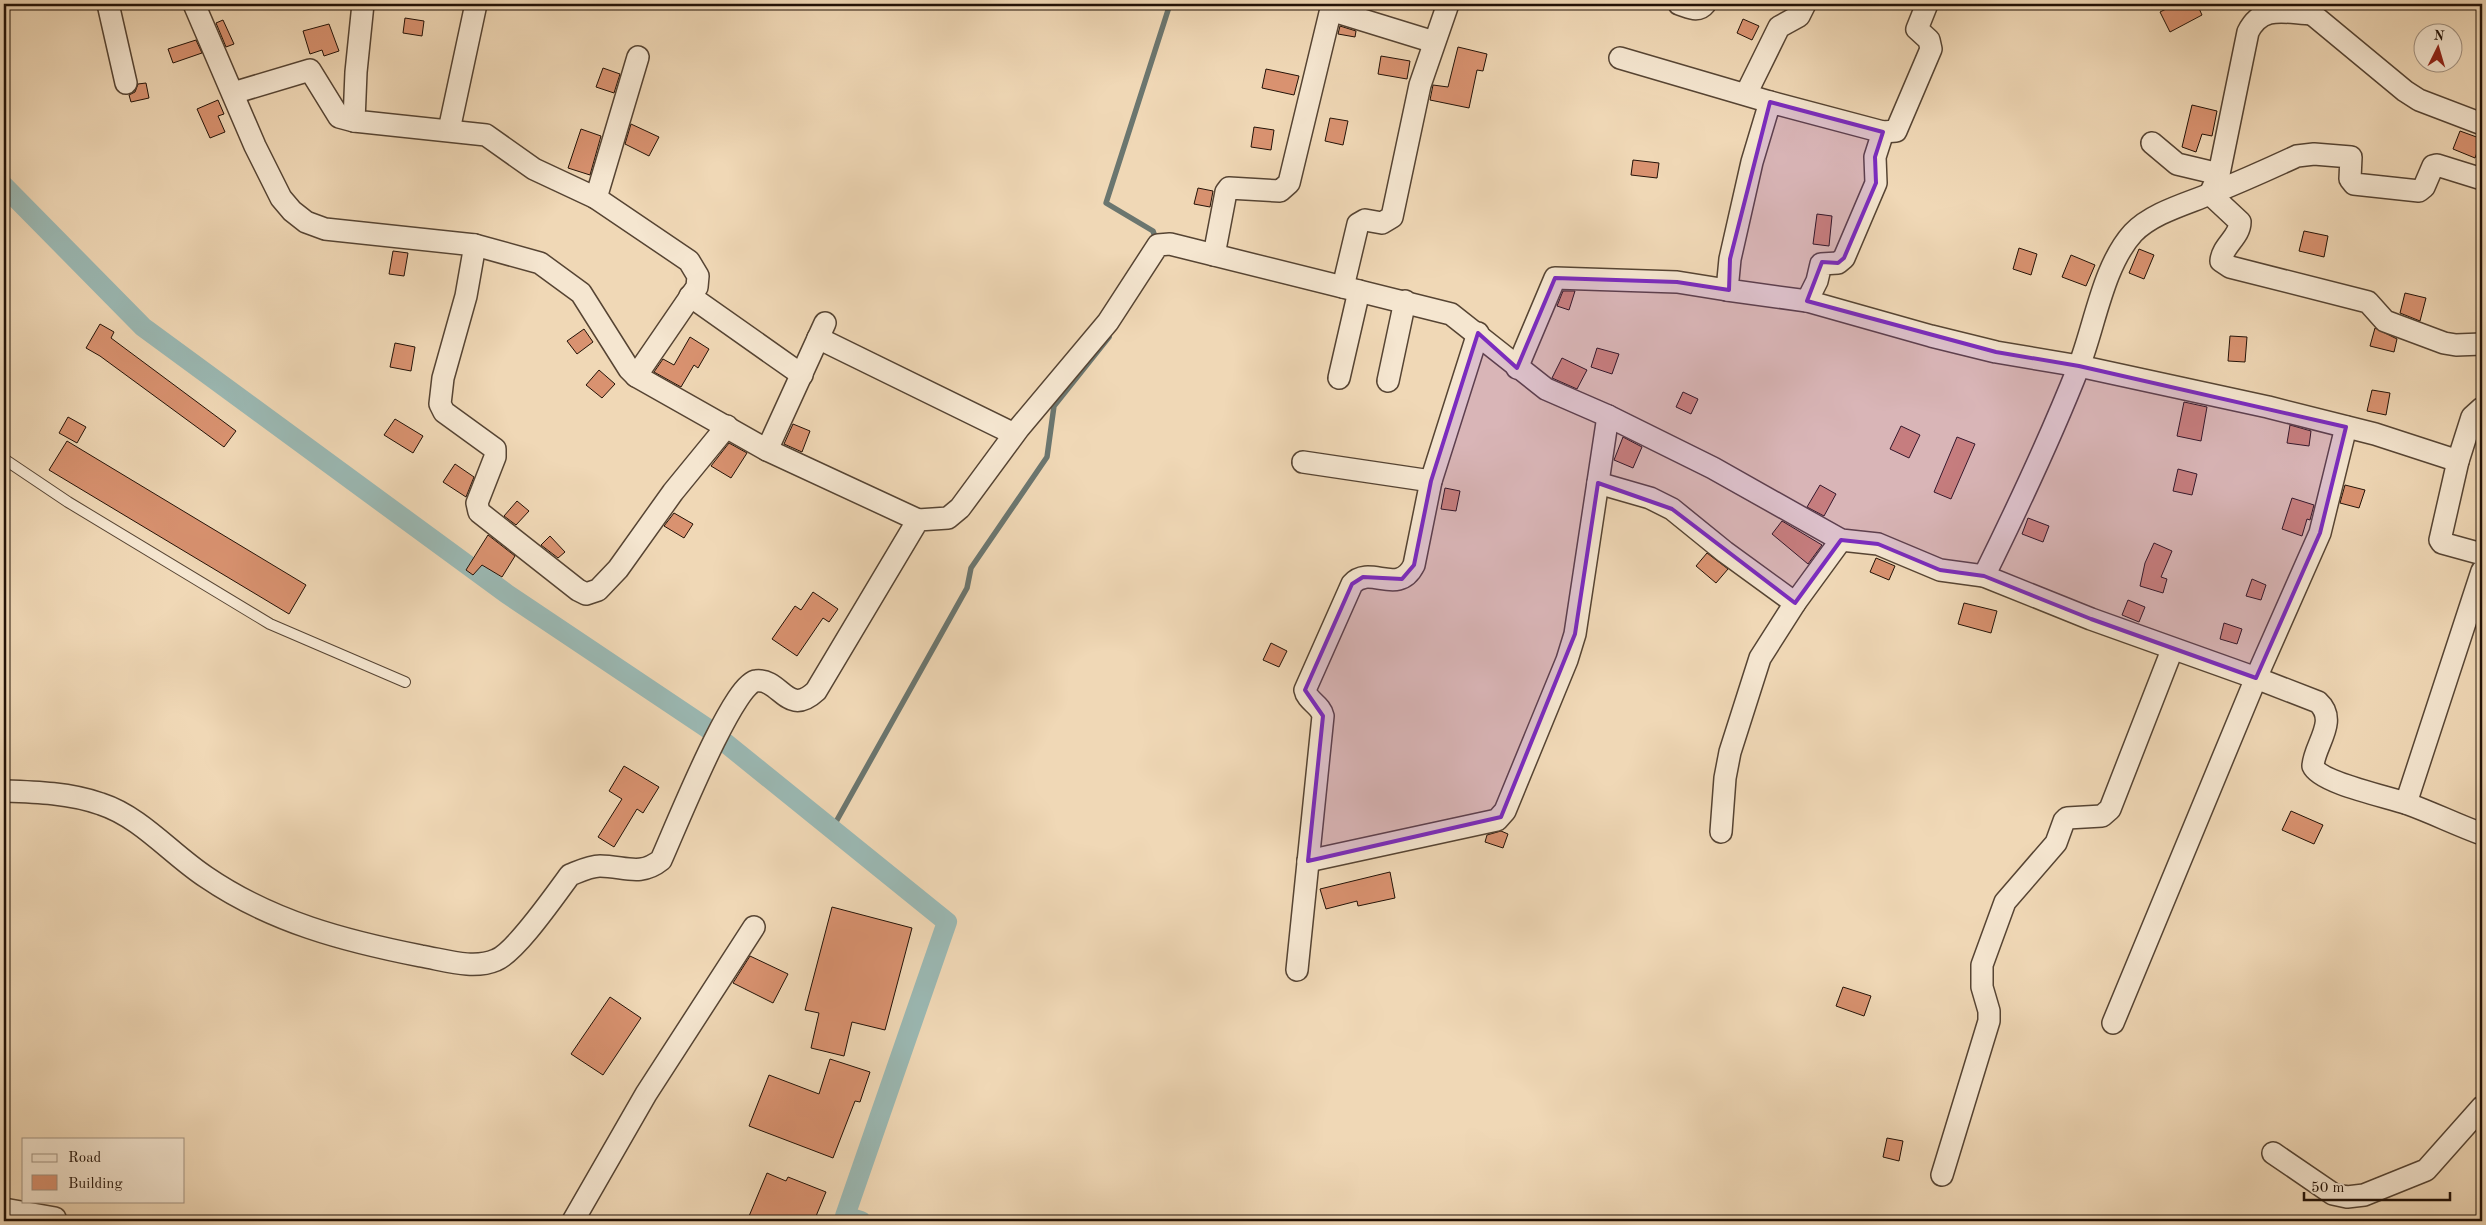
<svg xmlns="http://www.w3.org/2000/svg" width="2486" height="1225" font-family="'Old Standard TT',serif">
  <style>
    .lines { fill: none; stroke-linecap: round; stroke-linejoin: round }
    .stream { stroke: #6b766f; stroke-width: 5.5 }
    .canal { stroke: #9bb9b4; stroke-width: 20 }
    .building { fill: #d99270; stroke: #231207 }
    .lane-casing { stroke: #564433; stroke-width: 12 }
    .street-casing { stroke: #564433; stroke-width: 24 }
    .lane { stroke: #f5e6d0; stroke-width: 10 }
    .street { stroke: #f5e6d0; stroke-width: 21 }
    .marked { fill: #7b2cbf; fill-opacity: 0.2; stroke: #7b2cbf; stroke-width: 4; stroke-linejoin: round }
  </style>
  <rect width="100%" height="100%" fill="#f0d8b6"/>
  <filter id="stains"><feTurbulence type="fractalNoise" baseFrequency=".004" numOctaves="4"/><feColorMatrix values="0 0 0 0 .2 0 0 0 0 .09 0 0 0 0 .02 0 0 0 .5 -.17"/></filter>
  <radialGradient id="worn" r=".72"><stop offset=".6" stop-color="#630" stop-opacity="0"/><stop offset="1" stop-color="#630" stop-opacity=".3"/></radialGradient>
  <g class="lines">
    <g class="stream">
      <polyline points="1157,242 1153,231 1106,203 1170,4"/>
      <polyline points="832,829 967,588 971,568 1047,457 1054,406 1109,337"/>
    </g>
    <polyline class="canal" points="4,186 143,327 507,594 707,728 947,922 845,1216 861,1221"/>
  </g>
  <g class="building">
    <polygon points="2176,4 2197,4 2202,15 2170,32 2160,12"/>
    <polygon points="405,18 424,21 422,36 403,33"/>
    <polygon points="1743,19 1759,26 1752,40 1737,33"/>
    <polygon points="223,20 234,44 226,47 216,23"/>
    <polygon points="329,24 339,51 324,56 322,50 310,54 303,31"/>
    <polygon points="1340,26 1356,31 1355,37 1338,34"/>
    <polygon points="196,40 202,53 173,63 168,49"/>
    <polygon points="1458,47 1487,54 1483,71 1477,70 1469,108 1430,100 1433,85 1448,87"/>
    <polygon points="1381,56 1410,61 1407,79 1378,74"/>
    <polygon points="603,68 620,74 614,93 596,87"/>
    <polygon points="1266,69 1299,76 1294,95 1262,88"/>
    <polygon points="146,83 149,98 131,102 129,95 135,92 138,84"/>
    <polygon points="218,100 224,114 218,116 225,132 210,138 197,109"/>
    <polygon points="2192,105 2217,111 2212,136 2202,134 2196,152 2182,147"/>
    <polygon points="1330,118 1348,121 1343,145 1325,141"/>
    <polygon points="631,124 659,137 649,156 625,144"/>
    <polygon points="1254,127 1274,130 1271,150 1251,147"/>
    <polygon points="581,129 601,136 590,175 568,168"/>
    <polygon points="2460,131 2482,139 2475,158 2453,149"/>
    <polygon points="1633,160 1659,163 1657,178 1631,175"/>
    <polygon points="1198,188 1213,191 1210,207 1194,204"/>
    <polygon points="1817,214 1832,216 1829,246 1813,244"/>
    <polygon points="2304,231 2328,236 2324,257 2299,251"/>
    <polygon points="2019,248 2037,254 2031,275 2013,269"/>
    <polygon points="2139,249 2154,255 2144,279 2129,273"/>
    <polygon points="393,251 408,253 404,276 389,274"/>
    <polygon points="2071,255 2095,265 2086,286 2062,277"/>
    <polygon points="1563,291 1575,291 1569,310 1557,306"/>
    <polygon points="2405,293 2426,298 2420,321 2400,313"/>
    <polygon points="100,324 114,332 111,338 236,431 224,447 100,356 86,348"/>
    <polygon points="2375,328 2397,339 2394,352 2370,346"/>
    <polygon points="584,329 593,342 577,354 567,341"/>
    <polygon points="2230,336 2247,337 2245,362 2228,361"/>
    <polygon points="690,337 709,349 698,368 694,365 681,387 654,372 663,359 674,365"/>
    <polygon points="395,343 415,347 411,371 390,367"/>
    <polygon points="1597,348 1619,354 1612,374 1591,367"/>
    <polygon points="1562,358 1587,370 1577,389 1552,378"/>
    <polygon points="599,370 615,384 602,398 586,385"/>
    <polygon points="2372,390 2390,393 2386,415 2367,411"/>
    <polygon points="1683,392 1698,399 1691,414 1676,407"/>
    <polygon points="2184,402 2207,407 2201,441 2177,436"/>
    <polygon points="68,417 86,427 77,443 59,433"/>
    <polygon points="395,419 423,436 413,453 384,435"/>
    <polygon points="793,424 810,431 802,452 784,444"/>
    <polygon points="2290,425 2311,431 2309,446 2287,443"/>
    <polygon points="1901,426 1920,435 1909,458 1890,449"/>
    <polygon points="1623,437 1642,447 1633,468 1614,460"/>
    <polygon points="1957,437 1975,444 1951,499 1934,492"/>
    <polygon points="67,441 306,585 289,614 49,470"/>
    <polygon points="729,443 747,453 731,478 711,466"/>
    <polygon points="455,464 474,477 466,497 443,482"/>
    <polygon points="2178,469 2197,474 2192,495 2173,491"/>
    <polygon points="1820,485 1836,494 1824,516 1807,507"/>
    <polygon points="2345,485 2365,490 2359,508 2340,503"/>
    <polygon points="1445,488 1460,491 1456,511 1441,509"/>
    <polygon points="2292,498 2314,505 2310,520 2307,519 2302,536 2282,529"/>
    <polygon points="517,501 529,511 516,525 504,516"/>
    <polygon points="674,513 693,524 684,538 664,526"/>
    <polygon points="2028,518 2049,526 2043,542 2022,534"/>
    <polygon points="1782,521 1822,545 1808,564 1772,534"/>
    <polygon points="488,535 515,556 502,577 482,565 473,575 466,570"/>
    <polygon points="550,536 565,552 558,558 541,545"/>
    <polygon points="2154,543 2172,551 2161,577 2167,579 2163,593 2140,586 2145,563"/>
    <polygon points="1707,553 1728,569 1716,583 1696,566"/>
    <polygon points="1876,558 1895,566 1889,580 1870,572"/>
    <polygon points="2252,579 2266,585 2261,600 2246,596"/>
    <polygon points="813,592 838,609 829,622 823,618 797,656 772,639 795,606 801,610"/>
    <polygon points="2128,600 2145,607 2139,622 2122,615"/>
    <polygon points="1964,603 1997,611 1991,633 1958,624"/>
    <polygon points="2224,623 2242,629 2237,644 2220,639"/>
    <polygon points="1271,643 1287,651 1279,667 1263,660"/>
    <polygon points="624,766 659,787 643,813 637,809 614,847 598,837 622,799 609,791"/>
    <polygon points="2291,811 2323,825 2314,844 2282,830"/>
    <polygon points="1501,831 1508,834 1503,848 1485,842 1487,835"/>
    <polygon points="1390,872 1395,898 1358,906 1357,901 1326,909 1320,889"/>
    <polygon points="832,907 912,928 885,1030 852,1022 844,1056 811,1048 819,1013 805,1010"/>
    <polygon points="750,956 788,974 773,1003 733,983"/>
    <polygon points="1843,987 1871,996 1864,1016 1836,1006"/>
    <polygon points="610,997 641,1018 603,1075 571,1054"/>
    <polygon points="830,1059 870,1072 860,1102 855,1101 833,1158 749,1126 769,1075 819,1094"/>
    <polygon points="1887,1138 1903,1141 1899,1161 1883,1157"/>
    <polygon points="767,1173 786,1181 788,1177 826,1192 814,1221 747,1221"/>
  </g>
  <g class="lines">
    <defs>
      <polyline id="lane" points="4,459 68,502 270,624 405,682"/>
      <g id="street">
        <polyline points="108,4 126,83"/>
        <polyline points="194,4 255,146 281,198 292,211 306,222 325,229 475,245 540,263 581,293 629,369 636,376"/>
        <polyline points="363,4 356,72 354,121 486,135 534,169 596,198 689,261 698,276 697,287 636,376 767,450 918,520"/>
        <path d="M 1679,4 C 1689,7 1698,13 1705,4"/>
        <polyline points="1927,4 1917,29 1929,40 1931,49 1896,131 1883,132 1770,102 1752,162 1730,259 1727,290 1807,301 1931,336 1996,352 2079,366 2268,407 2375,434 2458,461 2472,417 2482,408"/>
        <path d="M 2312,4 L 2312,14 C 2285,13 2262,4 2248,32 L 2219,174 L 2210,194 L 2240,222 C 2240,237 2222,246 2221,261 L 2230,267 L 2368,302 L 2385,321 L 2444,343 L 2456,345 L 2482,344"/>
        <polyline points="2312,14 2405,91 2419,100 2482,124"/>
        <polyline points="1620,58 1770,102"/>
        <polyline points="233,93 310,70 339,117 354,121"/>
        <polyline points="1746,94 1779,27 1799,16 1805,4"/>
        <polyline points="449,130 476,4"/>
        <polyline points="2152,143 2177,164 2219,174"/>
        <polyline points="596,198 638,57"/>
        <polyline points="475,245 466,296 443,378 440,404 444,412 495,449 495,457 477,503 479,512 578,590 586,594 598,590 618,569 673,492 727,426"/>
        <polyline points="1214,255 1226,192 1229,188 1280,191 1289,183 1330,13 1340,13 1434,42"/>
        <polyline points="1343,287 1358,224 1365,220 1382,223 1392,217 1420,85 1448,4"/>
        <polyline points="690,296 802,375"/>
        <polyline points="1807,301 1817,281 1821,264 1838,263 1844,258 1876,183 1875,157 1883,132"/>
        <polyline points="818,338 1014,434"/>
        <polyline points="1517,368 1555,278 1677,282 1727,290"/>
        <polyline points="1339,378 1359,291"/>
        <polyline points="1388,381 1405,301"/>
        <polyline points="767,450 825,323"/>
        <polyline points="2458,461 2440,540 2442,543 2482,554"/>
        <polyline points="1303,462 1431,481"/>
        <polyline points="1598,483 1650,498 1672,509 1725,552 1795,603"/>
        <path d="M 1984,576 C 2018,507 2051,437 2079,366 C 2095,325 2103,266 2133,233 C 2152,213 2186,204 2210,194 C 2240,182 2269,169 2297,156 L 2314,154 L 2351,157 L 2350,179 L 2354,184 L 2419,191 L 2424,187 L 2433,166 L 2437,165 L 2482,179"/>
        <path d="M 4,791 C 36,792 70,793 101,804 C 141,817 171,854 206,877 C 272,922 345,941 421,956 C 445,960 473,970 496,960 C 516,952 555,895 570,875 C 580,871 590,866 600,866 C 624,866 640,877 661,860 C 673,834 733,683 756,681 C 781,678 787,718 816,691 L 918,520 L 948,518 L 960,508 L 1019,428 L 1108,322 L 1158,245 L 1170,244 L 1451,314 L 1546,389 L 1608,416 L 1713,468 L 1841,540 L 1878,544 L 1940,570 L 1984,576 L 2091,619 L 2256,678 L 2318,702 C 2339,721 2314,745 2313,766 C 2320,783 2389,797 2408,804 C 2433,813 2457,825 2482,834"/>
        <polyline points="2406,803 2482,571"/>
        <polyline points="1721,832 1725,778 1730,752 1760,658 1795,603 1841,540"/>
        <polyline points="1308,861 1497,820 1505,811 1567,660 1575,634 1608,416"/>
        <path d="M 1297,970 L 1323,716 C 1321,705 1307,701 1305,690 L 1352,584 C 1370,564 1398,597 1414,565 L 1431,481 L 1478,333"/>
        <polyline points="2113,1023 2256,678 2320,533 2346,427"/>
        <polyline points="2273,1153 2333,1194 2347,1197 2364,1195 2426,1170 2482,1107"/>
        <polyline points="1942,1175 1989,1021 1989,1011 1982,987 1982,965 2005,902 2056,843 2064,821 2067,818 2102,816 2110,809 2172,650"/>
        <polyline points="4,1209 55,1218"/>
        <polyline points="573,1221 646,1094 754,927"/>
      </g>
    </defs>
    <use href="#lane" class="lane-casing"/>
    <use href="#street" class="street-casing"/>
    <use href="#lane" class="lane"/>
    <use href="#street" class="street"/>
  </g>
  <path class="marked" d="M 1770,102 L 1883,132 L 1875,157 L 1876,183 L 1844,258 L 1838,263 L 1822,262 L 1807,301 L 1996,352 L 2079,366 L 2346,427 L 2320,533 L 2256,678 L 2091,619 L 1984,576 L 1940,570 L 1878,544 L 1841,540 L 1795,603 L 1672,509 L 1598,483 L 1575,634 L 1501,817 L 1308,861 L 1323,716 L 1305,690 L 1352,584 L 1363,577 L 1402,579 L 1414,565 L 1431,481 L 1478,333 L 1517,368 L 1555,278 L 1677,282 L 1729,290 L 1730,259 Z"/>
  <rect width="2486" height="1225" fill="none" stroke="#f0d8b6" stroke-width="20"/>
  <rect x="5" y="5" width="2476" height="1215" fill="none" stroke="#231207" stroke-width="2.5"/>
  <rect x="10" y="10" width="2466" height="1205" fill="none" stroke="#231207"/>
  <rect x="22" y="1138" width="162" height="65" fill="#f5e6d0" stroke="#a19180"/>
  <rect x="32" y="1154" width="25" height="8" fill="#f5e6d0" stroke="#a19180"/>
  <text x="68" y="1162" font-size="15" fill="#231207">Road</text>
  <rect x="32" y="1175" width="25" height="15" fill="#d99270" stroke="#a19180"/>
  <text x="68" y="1188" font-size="15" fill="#231207">Building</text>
  <g transform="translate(2438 48) rotate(5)"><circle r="24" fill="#f5e6d0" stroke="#a19180"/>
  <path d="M0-4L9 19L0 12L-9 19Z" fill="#8f2418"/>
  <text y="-8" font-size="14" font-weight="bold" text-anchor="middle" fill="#231207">N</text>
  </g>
  <path d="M2304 1192v8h146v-8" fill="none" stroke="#231207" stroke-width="2.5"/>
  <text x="2311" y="1192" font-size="15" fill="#231207" stroke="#f5e6d0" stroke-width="4" paint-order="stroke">50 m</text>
  <rect width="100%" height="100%" filter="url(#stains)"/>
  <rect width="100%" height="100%" fill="url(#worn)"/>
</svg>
